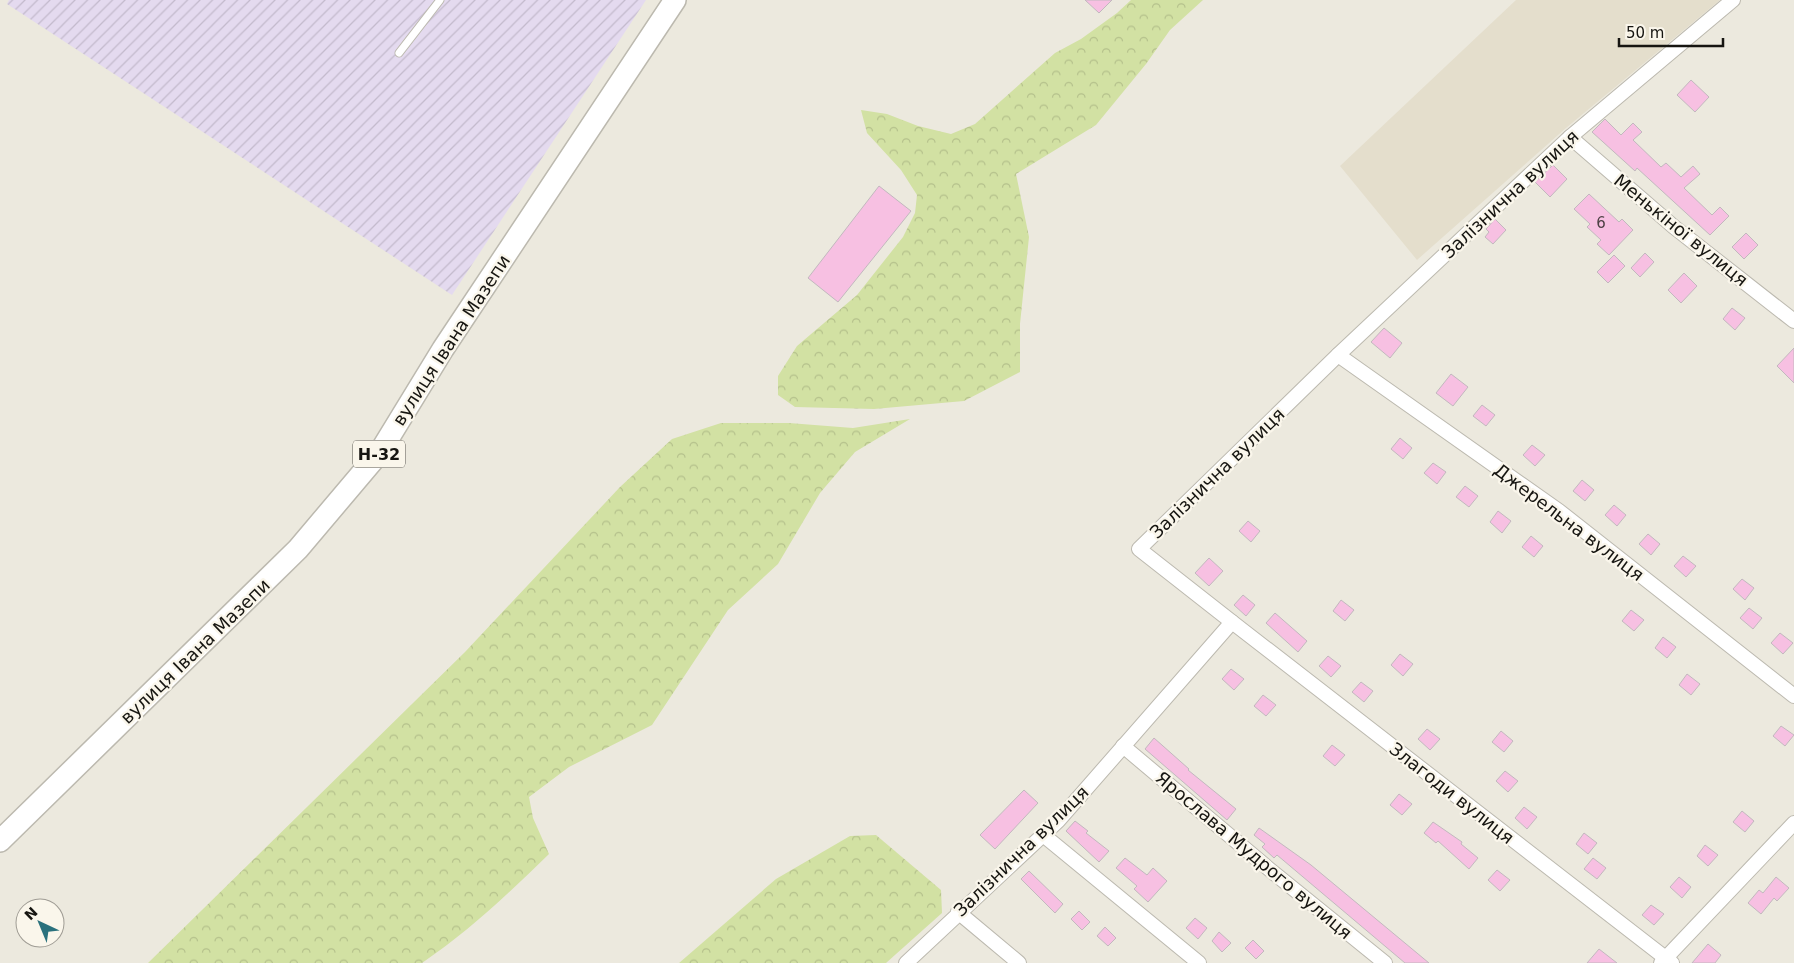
<svg xmlns="http://www.w3.org/2000/svg" width="1794" height="963" font-family="'DejaVu Sans',sans-serif">
  <style>
    .built { fill: #e4decc }
    .industrial { fill: url(#industrial-furrows) }
    .forest { fill: url(#forest-crowns) }
    .building { fill: #f7c0e2; stroke: #c2b8be }
    .lines { fill: none; stroke-linecap: round; stroke-linejoin: round }
    .service-casing { stroke: #bcb9af; stroke-width: 9 }
    .minor-casing { stroke: #bcb9af; stroke-width: 16 }
    .primary-casing { stroke: #bcb9af; stroke-width: 24 }
    .service { stroke: #fff; stroke-width: 7 }
    .minor { stroke: #fff; stroke-width: 14 }
    .primary { stroke: #fff; stroke-width: 21 }
    .labels { text-anchor: middle; dominant-baseline: central; stroke-width: 4.5; stroke-linejoin: round; paint-order: stroke }
    .number-label { font-size: 15px; fill: #4e4045 }
    .shield { fill: #faf6eb; stroke: #5a5852; stroke-width: 1 }
    .shield-label { font-size: 16px; font-weight: bold; fill: #161511 }
    .street-label { font-size: 18px; fill: #161511; stroke: #faf6eb }
  </style>
  <defs>
    <pattern id="industrial-furrows" width="10" height="10" patternUnits="userSpaceOnUse" patternTransform="scale(1.25)"><rect width="10" height="10" fill="#e4daef"/><path d="M-1 1l2-2M0 10L10 0M9 11l2-2" fill="none" stroke="#c3bacc"/></pattern>
    <pattern id="forest-crowns" width="20" height="18" patternUnits="userSpaceOnUse" patternTransform="scale(1.25)"><rect width="20" height="18" fill="#d2e1a3"/><path d="M2 6a3 3 0 1 1 6 0M12 15a3 3 0 1 1 6 0" fill="none" stroke="#b4c08b"/></pattern>
  </defs>
  <rect width="100%" height="100%" fill="#ece9de"/>
  <polygon class="built" points="1516,0 1720,0 1566,128 1417,260 1340,166"/>
  <polygon class="industrial" points="9,0 646,0 452,295 7,4"/>
  <g class="forest">
    <polygon points="1131,0 1203,0 1170,30 1146,64 1096,125 1016,174 1029,237 1020,324 1020,372 964,401 874,409 795,407 778,395 778,376 797,346 857,295 903,237 915,213 917,195 901,170 867,133 861,110 887,114 918,126 951,134 975,124 1055,53 1081,39 1117,13"/>
    <path d="M 910,419 L 855,452 L 820,493 L 778,564 L 728,610 L 652,725 L 569,767 L 529,797 L 533,818 L 549,854 C 509,893 468,932 422,963 L 148,963 L 465,652 L 620,487 L 672,439 L 721,423 L 789,423 L 853,428 Z"/>
    <polygon points="876,835 941,890 942,913 886,963 679,963 776,879 850,836"/>
  </g>
  <g class="building">
    <polygon points="1085,0 1112,0 1099,13"/>
    <polygon points="1691,80 1709,97 1695,112 1677,95"/>
    <polygon points="1605,119 1621,135 1633,123 1642,132 1633,140 1661,167 1666,163 1681,177 1693,166 1700,174 1684,188 1712,215 1720,207 1729,216 1710,235 1637,168 1635,171 1592,132"/>
    <polygon points="1553,165 1567,179 1550,197 1535,182"/>
    <polygon points="879,186 911,211 838,302 808,278"/>
    <polygon points="1589,194 1619,222 1622,219 1633,230 1609,255 1597,244 1601,240 1587,227 1590,224 1574,209"/>
    <polygon points="1495,219 1506,230 1493,244 1485,237 1489,232 1486,229"/>
    <polygon points="1746,233 1758,245 1744,259 1732,247"/>
    <polygon points="1645,253 1654,262 1640,277 1631,268"/>
    <polygon points="1614,255 1625,266 1608,283 1597,272"/>
    <polygon points="1684,273 1697,286 1681,303 1668,290"/>
    <polygon points="1732,308 1745,318 1735,330 1723,319"/>
    <polygon points="1384,328 1402,343 1390,358 1371,342"/>
    <polygon points="1794,348 1794,383 1777,366"/>
    <polygon points="1451,374 1468,387 1453,406 1436,393"/>
    <polygon points="1482,405 1495,415 1486,426 1473,416"/>
    <polygon points="1400,438 1412,448 1403,459 1391,449"/>
    <polygon points="1532,445 1545,455 1535,466 1523,455"/>
    <polygon points="1433,463 1446,472 1437,484 1424,473"/>
    <polygon points="1582,480 1594,490 1585,501 1573,491"/>
    <polygon points="1465,486 1478,496 1469,507 1456,497"/>
    <polygon points="1614,505 1626,515 1617,526 1605,515"/>
    <polygon points="1498,511 1511,521 1502,533 1490,522"/>
    <polygon points="1248,521 1260,531 1251,542 1239,531"/>
    <polygon points="1648,534 1660,544 1651,555 1639,544"/>
    <polygon points="1531,536 1543,546 1534,557 1522,547"/>
    <polygon points="1683,556 1696,566 1686,577 1674,566"/>
    <polygon points="1209,558 1223,571 1209,586 1195,573"/>
    <polygon points="1742,579 1754,588 1745,600 1733,589"/>
    <polygon points="1243,595 1255,605 1246,616 1234,605"/>
    <polygon points="1341,600 1354,610 1345,621 1333,611"/>
    <polygon points="1749,608 1762,618 1753,629 1740,618"/>
    <polygon points="1631,610 1644,620 1634,631 1622,621"/>
    <polygon points="1275,613 1307,641 1298,652 1266,623"/>
    <polygon points="1780,633 1793,643 1783,654 1771,643"/>
    <polygon points="1663,637 1676,647 1667,658 1655,648"/>
    <polygon points="1400,654 1413,664 1403,676 1391,665"/>
    <polygon points="1328,656 1341,666 1331,677 1319,666"/>
    <polygon points="1231,669 1244,679 1234,690 1222,679"/>
    <polygon points="1687,674 1700,684 1691,695 1679,685"/>
    <polygon points="1361,682 1373,691 1364,702 1352,692"/>
    <polygon points="1263,695 1276,705 1266,716 1254,706"/>
    <polygon points="1781,726 1794,735 1785,746 1773,736"/>
    <polygon points="1427,729 1440,739 1430,750 1418,739"/>
    <polygon points="1501,731 1513,741 1504,752 1492,742"/>
    <polygon points="1154,738 1189,769 1188,770 1236,809 1227,820 1145,749"/>
    <polygon points="1332,745 1345,755 1335,766 1323,756"/>
    <polygon points="1505,771 1518,781 1508,792 1496,781"/>
    <polygon points="1024,790 1038,803 995,849 980,835"/>
    <polygon points="1399,794 1412,804 1402,815 1390,805"/>
    <polygon points="1524,807 1537,817 1527,829 1515,818"/>
    <polygon points="1742,811 1754,821 1745,832 1733,822"/>
    <polygon points="1075,821 1088,831 1086,833 1109,851 1099,862 1066,831"/>
    <polygon points="1433,822 1462,842 1461,844 1478,858 1469,869 1438,841 1436,843 1424,833"/>
    <polygon points="1259,828 1311,865 1429,963 1405,963 1277,855 1274,858 1262,847 1265,844 1254,835"/>
    <polygon points="1584,833 1597,843 1588,854 1576,844"/>
    <polygon points="1705,845 1718,855 1708,866 1697,856"/>
    <polygon points="1125,858 1147,875 1153,868 1167,881 1148,902 1134,889 1137,886 1116,868"/>
    <polygon points="1593,858 1606,868 1597,879 1584,869"/>
    <polygon points="1497,870 1510,880 1500,891 1488,880"/>
    <polygon points="1029,871 1063,904 1055,913 1021,879"/>
    <polygon points="1679,877 1691,887 1682,898 1670,887"/>
    <polygon points="1776,877 1789,888 1777,901 1774,898 1761,914 1748,903 1759,890 1763,893"/>
    <polygon points="1651,905 1664,914 1654,925 1642,915"/>
    <polygon points="1079,911 1090,922 1082,930 1071,919"/>
    <polygon points="1195,918 1207,928 1198,939 1186,928"/>
    <polygon points="1105,927 1116,938 1108,946 1097,936"/>
    <polygon points="1219,932 1231,943 1222,952 1212,941"/>
    <polygon points="1253,940 1264,951 1256,959 1245,948"/>
    <polygon points="1708,944 1721,955 1715,963 1692,963"/>
    <polygon points="1599,949 1617,963 1587,963"/>
  </g>
  <g class="lines">
    <defs>
      <polyline id="service" points="399,53 440,0"/>
      <g id="minor">
        <polyline points="1570,137 1674,227 1794,321"/>
        <polyline points="1338,355 1559,511 1794,696"/>
        <polyline points="1232,622 1672,963"/>
        <polyline points="1123,746 1269,869 1385,963"/>
        <polyline points="1042,834 1199,963"/>
        <polyline points="958,912 1019,963"/>
        <polyline points="906,963 1058,821 1232,622 1139,549 1338,355 1570,137 1733,0"/>
        <polyline points="1661,963 1794,823"/>
      </g>
      <polyline id="primary" points="0,841 298,549 380,452 443,349 675,0"/>
    </defs>
    <use href="#service" class="service-casing"/>
    <use href="#minor" class="minor-casing"/>
    <use href="#primary" class="primary-casing"/>
    <use href="#service" class="service"/>
    <use href="#minor" class="minor"/>
    <use href="#primary" class="primary"/>
  </g>
  <g class="labels">
    <g class="number-label">
      <text x="1601" y="223">6</text>
    </g>
    <rect class="shield" x="353" y="440.5" width="52" height="27" rx="4"/>
    <g class="shield-label">
      <text x="379" y="454">Н-32</text>
    </g>
    <g class="street-label">
      <text transform="translate(1510 194) rotate(-43)">Залізнична вулиця</text>
      <text transform="translate(1681 230) rotate(39)">Менькіної вулиця</text>
      <text transform="translate(451 340) rotate(-57)">вулиця Івана Мазепи</text>
      <text transform="translate(1217 473) rotate(-44)">Залізнична вулиця</text>
      <text transform="translate(1569 522) rotate(37)">Джерельна вулиця</text>
      <text transform="translate(195 651) rotate(-44)">вулиця Івана Мазепи</text>
      <text transform="translate(1452 793) rotate(38)">Злагоди вулиця</text>
      <text transform="translate(1021 851) rotate(-44)">Залізнична вулиця</text>
      <text transform="translate(1254 855) rotate(40)">Ярослава Мудрого вулиця</text>
    </g>
  </g>
  <g transform="translate(40 923) rotate(316)"><circle r="24" fill="#faf6eb" stroke="#9f9c94"/>
  <path d="M0-4L9 19L0 12L-9 19Z" fill="#2a717d"/>
  <text y="-8" font-size="14" font-weight="bold" text-anchor="middle" fill="#161511">N</text>
  </g>
  <path d="M1619 38v8h104v-8" fill="none" stroke="#161511" stroke-width="2.5"/>
  <text x="1626" y="38" font-size="15" fill="#161511" stroke="#faf6eb" stroke-width="4" paint-order="stroke">50 m</text>
</svg>
